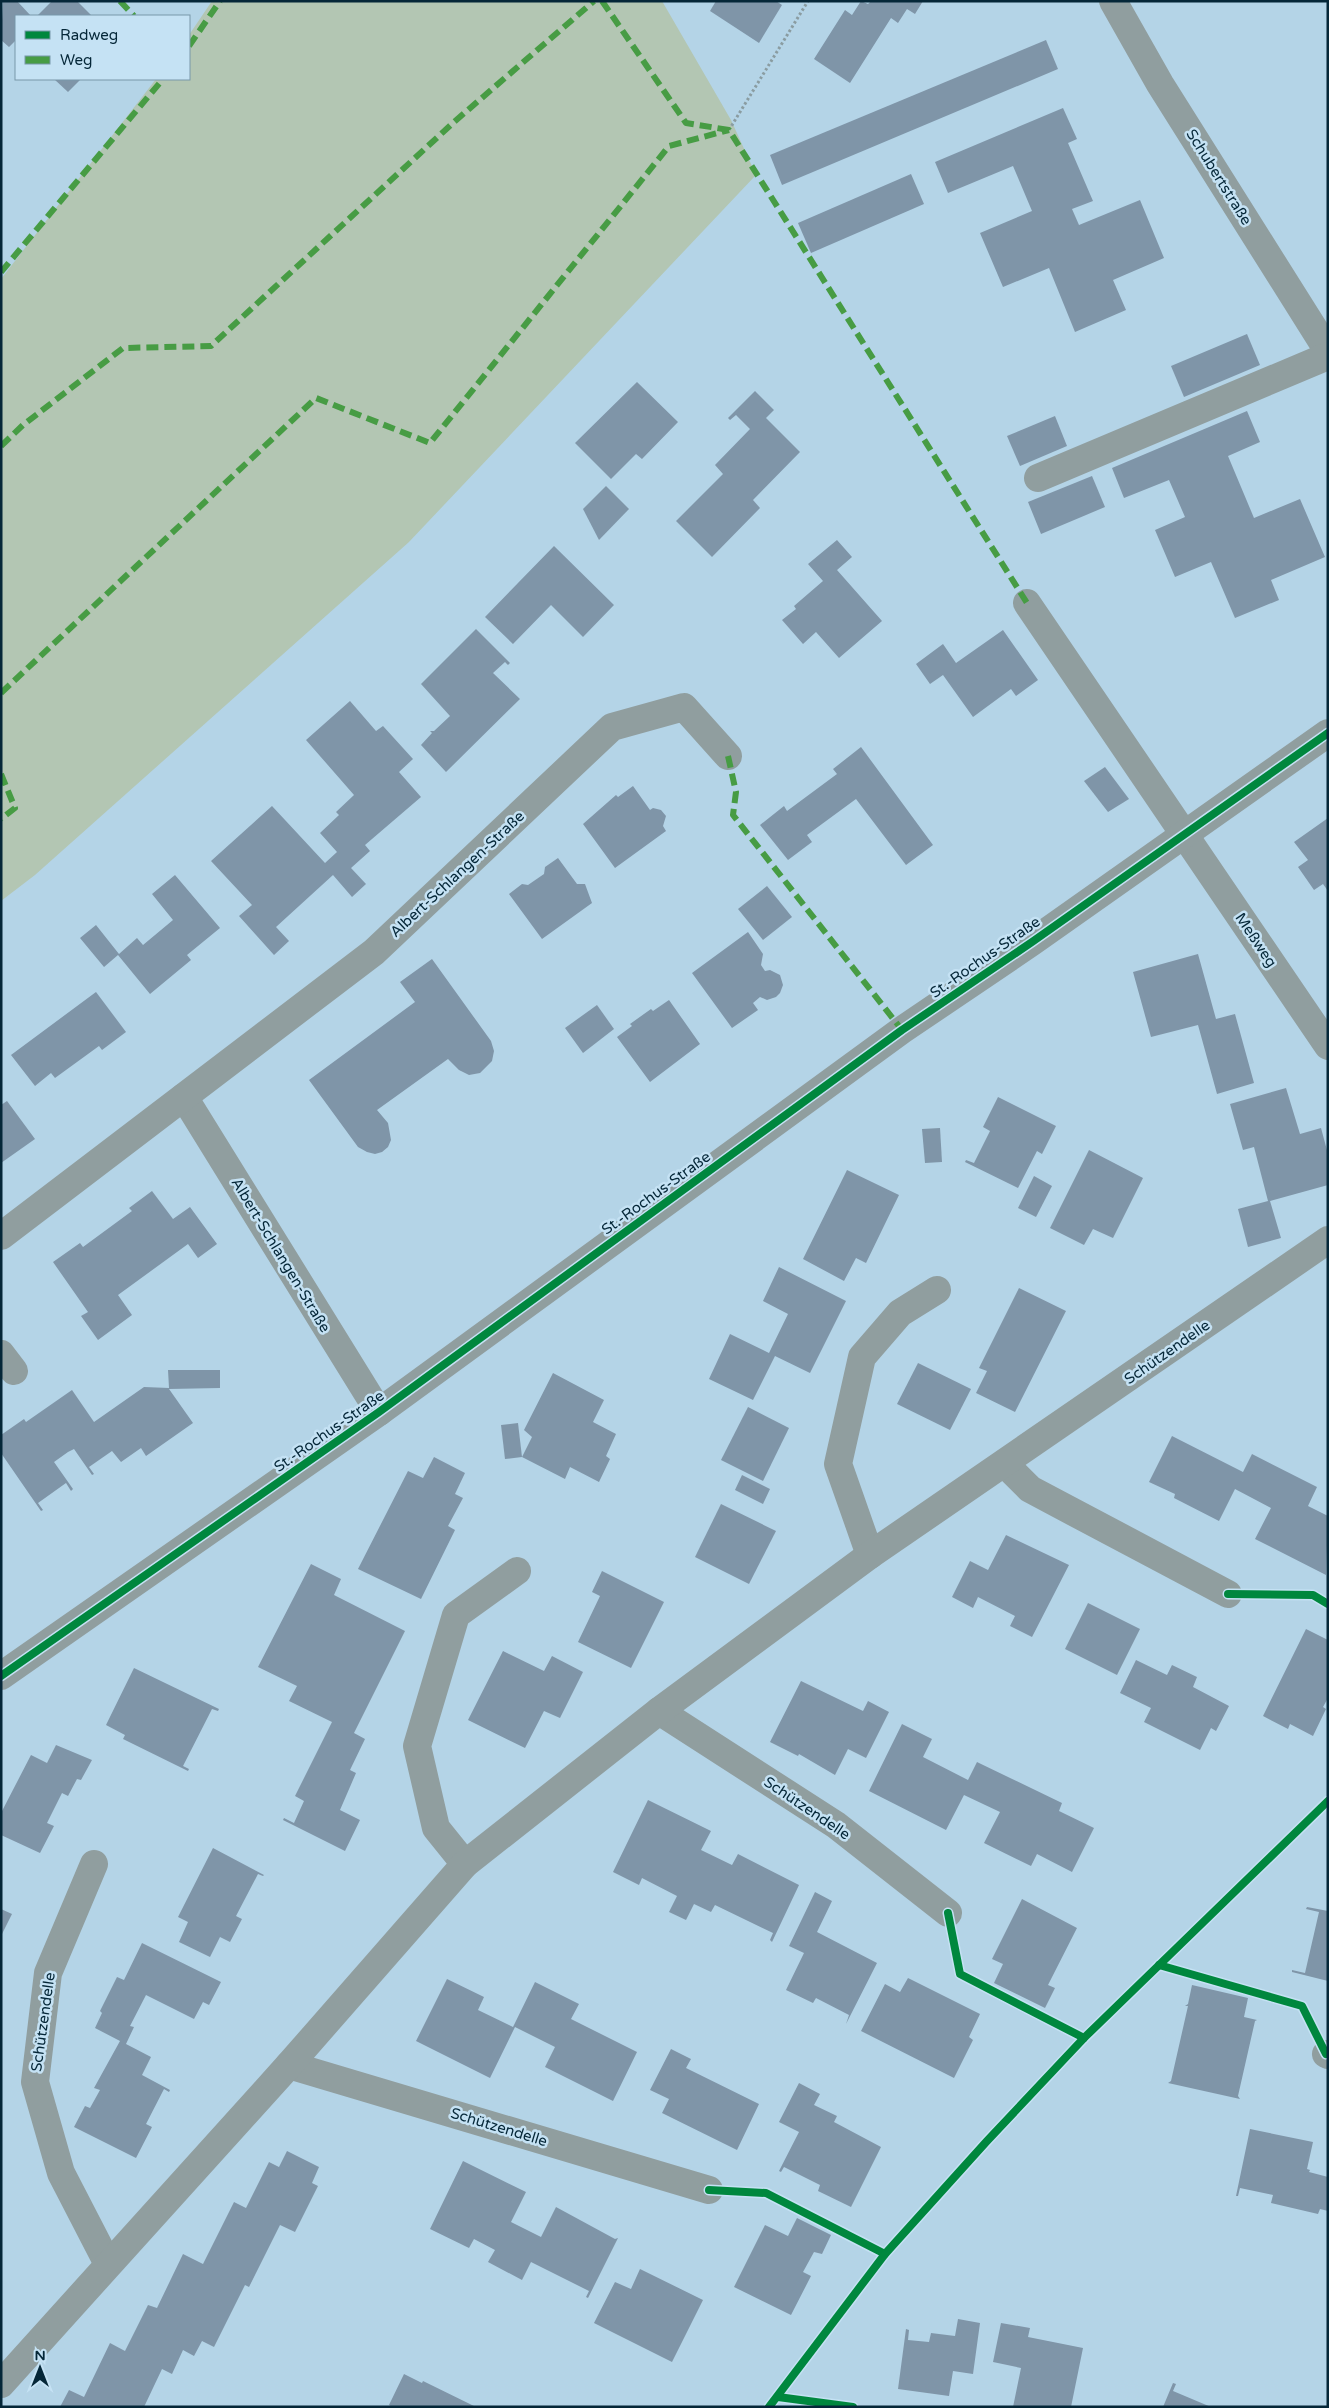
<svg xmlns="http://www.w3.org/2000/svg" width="1329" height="2408" font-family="'Varela Round',sans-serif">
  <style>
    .green { fill: #b3c6b3 }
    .building { fill: #7f95a8 }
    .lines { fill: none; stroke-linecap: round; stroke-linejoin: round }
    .path { stroke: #8a9ca1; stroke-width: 3; stroke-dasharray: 2.5 2.5; stroke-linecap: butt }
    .minor { stroke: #909e9f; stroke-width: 28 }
    .quiet { stroke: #479c44; stroke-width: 6; stroke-dasharray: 12 6; stroke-linecap: butt }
    .cycleway-casing { stroke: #c5e2f4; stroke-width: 11 }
    .cycleway { stroke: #00873e; stroke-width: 8 }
    .labels { text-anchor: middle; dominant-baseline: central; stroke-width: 5; stroke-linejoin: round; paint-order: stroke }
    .street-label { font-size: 15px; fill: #052738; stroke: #c5e2f4 }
  </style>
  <rect width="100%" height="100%" fill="#b4d4e7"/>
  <polygon class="green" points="212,1 662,1 731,120 756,175 409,542 35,875 1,901 1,279 156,79 189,79 189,35"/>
  <g class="building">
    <polygon points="3,1 17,1 31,16 16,16 16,40 9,47 1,40"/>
    <polygon points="52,1 77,1 92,16 37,16"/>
    <polygon points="716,1 776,1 782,5 759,43 710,11"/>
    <polygon points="861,1 868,4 871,1 923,1 915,14 907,9 898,23 891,18 850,83 814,59 845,10 852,15"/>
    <polygon points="1046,40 1058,69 782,185 770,155"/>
    <polygon points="54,79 81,79 68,92"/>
    <polygon points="1063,108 1077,139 1068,143 1093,201 1072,209 1079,225 1140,200 1164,258 1113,280 1126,310 1075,332 1049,268 1003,287 980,233 1032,211 1013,166 948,193 935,162"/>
    <polygon points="911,174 924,204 811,253 798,223"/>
    <polygon points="1247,334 1260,365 1184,397 1171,366"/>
    <polygon points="637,382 678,422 642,459 636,454 611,479 575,443"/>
    <polygon points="755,391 774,410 766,418 800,452 753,500 760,508 712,557 676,521 723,474 715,465 750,429 736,415 730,420 728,418"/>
    <polygon points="1247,411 1260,442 1228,456 1254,518 1300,499 1325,557 1271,580 1279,600 1235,618 1211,562 1175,577 1155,530 1185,517 1169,480 1124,498 1112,468"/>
    <polygon points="1055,416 1067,446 1020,466 1007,436"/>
    <polygon points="1092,476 1105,507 1041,534 1028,502"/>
    <polygon points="606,486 629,509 599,540 583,509"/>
    <polygon points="837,540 852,557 837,570 882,621 839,658 816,632 803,644 782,620 796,609 794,606 823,581 808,564"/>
    <polygon points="554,546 614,605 583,637 551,605 513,644 485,617"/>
    <polygon points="476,629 510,663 508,665 505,662 493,673 520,699 446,772 421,745 432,733 430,731 434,731 450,716 421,684"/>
    <polygon points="1003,630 1038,680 1016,696 1011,689 973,717 943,675 930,684 916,664 943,644 956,663"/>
    <polygon points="350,701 376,731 383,726 413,759 399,772 421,797 365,845 370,851 351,868 366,884 352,897 333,875 276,927 289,941 274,955 239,916 252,905 211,861 272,806 325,863 337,852 320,833 339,815 336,812 354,795 306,740"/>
    <polygon points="861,747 933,845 906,865 856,799 807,835 812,842 788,860 760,825 784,806 787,811 837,774 833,769"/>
    <polygon points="1105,767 1129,799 1108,812 1084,781"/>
    <polygon points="633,786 650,810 653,808 661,810 666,816 663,826 666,831 615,868 583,824 616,795 618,797"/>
    <polygon points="1328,818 1328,891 1323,884 1314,890 1298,867 1308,860 1294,842"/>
    <polygon points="558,858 577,884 585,884 592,903 542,939 509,894 522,884 528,885 544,874 545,867"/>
    <polygon points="175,875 220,928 187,955 191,960 150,994 118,955 104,967 80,938 96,925 119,954 137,938 143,945 173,920 152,894"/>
    <polygon points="767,886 792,917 763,940 738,909"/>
    <polygon points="748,932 763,954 761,965 765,971 770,970 780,975 783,985 780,993 776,997 767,1000 760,997 753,1003 758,1010 732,1028 692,973"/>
    <polygon points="1198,954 1216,1019 1235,1014 1254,1083 1217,1094 1198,1025 1151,1037 1133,972"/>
    <polygon points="432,959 491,1041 494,1051 492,1061 480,1073 469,1075 459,1070 448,1059 377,1110 388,1123 391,1140 388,1147 382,1152 375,1154 367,1152 358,1147 309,1080 415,1002 400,982"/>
    <polygon points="96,992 126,1032 102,1050 99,1046 55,1078 51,1073 35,1086 11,1055"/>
    <polygon points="669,1000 700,1044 650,1082 617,1037 632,1026 630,1024 651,1009 653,1011"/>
    <polygon points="597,1005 614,1029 583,1053 565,1028"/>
    <polygon points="1286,1088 1300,1134 1321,1128 1328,1154 1328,1185 1270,1201 1281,1238 1248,1247 1238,1209 1268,1201 1254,1147 1243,1150 1230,1104"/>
    <polygon points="998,1097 1056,1126 1042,1154 1037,1151 1018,1188 965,1162 966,1160 974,1163 990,1131 983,1127"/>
    <polygon points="7,1101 35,1139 1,1163 1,1105"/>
    <polygon points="940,1128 942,1162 925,1163 922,1129"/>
    <polygon points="1089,1150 1143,1178 1113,1238 1093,1229 1084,1245 1050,1228"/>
    <polygon points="847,1170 899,1195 866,1263 856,1258 844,1281 803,1259"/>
    <polygon points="1034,1176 1052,1186 1036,1217 1018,1208"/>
    <polygon points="152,1191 173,1219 190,1207 217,1244 198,1258 188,1244 118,1295 132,1315 98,1340 81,1316 88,1312 53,1262 80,1243 83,1247 132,1211 129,1208"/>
    <polygon points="779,1267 846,1301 810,1373 775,1356 753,1400 709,1379 730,1334 769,1353 788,1314 763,1301"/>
    <polygon points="1019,1288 1066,1311 1015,1412 976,1393 987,1371 979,1368"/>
    <polygon points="918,1363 971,1389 950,1430 897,1404"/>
    <polygon points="168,1370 220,1370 220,1388 169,1389 193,1423 146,1456 141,1448 121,1462 112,1451 89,1467 94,1474 92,1475 74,1449 68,1452 54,1462 73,1489 71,1491 66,1483 38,1503 43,1510 41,1511 1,1453 1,1435 24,1419 26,1422 72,1390 94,1422 144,1387 169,1388"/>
    <polygon points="553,1373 604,1400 593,1422 616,1434 606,1456 610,1459 599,1482 570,1467 565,1479 522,1457 532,1437 524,1430"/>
    <polygon points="748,1407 789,1428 763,1481 721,1460"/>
    <polygon points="518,1423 522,1457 505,1459 501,1425"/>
    <polygon points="1172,1436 1243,1472 1252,1454 1317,1487 1308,1506 1328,1516 1326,1575 1255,1539 1271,1508 1235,1489 1219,1521 1174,1498 1175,1494 1149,1482"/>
    <polygon points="434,1457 465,1473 455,1494 463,1498 448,1526 455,1530 421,1599 358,1569 408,1471 423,1478"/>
    <polygon points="742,1475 770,1489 763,1504 735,1490"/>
    <polygon points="721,1504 776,1531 749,1584 695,1557"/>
    <polygon points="1006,1535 1069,1565 1032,1637 1010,1626 1015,1616 978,1597 973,1608 952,1597 970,1561 988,1570"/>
    <polygon points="311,1564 341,1579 334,1595 405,1631 354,1733 365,1739 350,1770 356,1773 340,1810 360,1820 345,1851 283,1820 284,1818 294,1823 304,1801 295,1796 332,1722 289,1701 297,1686 258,1667"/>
    <polygon points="602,1571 664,1602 631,1668 578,1642 600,1596 592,1592"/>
    <polygon points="1088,1603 1140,1629 1117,1675 1065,1649"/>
    <polygon points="1306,1629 1328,1640 1328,1698 1323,1707 1326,1709 1313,1736 1290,1724 1288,1729 1263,1716"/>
    <polygon points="503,1651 544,1671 552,1656 583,1672 560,1718 544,1711 525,1748 468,1720"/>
    <polygon points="1136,1660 1167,1675 1172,1665 1197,1677 1193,1687 1229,1706 1216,1731 1211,1728 1200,1750 1144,1722 1151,1708 1120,1693"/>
    <polygon points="134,1668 219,1709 218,1711 212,1709 183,1766 189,1769 188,1771 123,1739 125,1735 106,1725"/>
    <polygon points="801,1681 863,1711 868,1701 889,1712 866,1758 848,1749 835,1775 799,1754 798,1756 770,1742"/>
    <polygon points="902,1724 932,1739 923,1757 968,1780 977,1762 979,1763 1062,1803 1059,1811 1094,1828 1072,1872 1037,1854 1031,1866 984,1843 1000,1812 964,1795 946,1830 869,1791"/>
    <polygon points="56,1745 92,1760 81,1780 77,1779 68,1796 62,1793 47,1823 54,1826 40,1853 1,1835 1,1813 31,1755 47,1763"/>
    <polygon points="648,1800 711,1831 701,1850 732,1865 738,1854 799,1885 772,1942 770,1940 773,1933 715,1905 711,1912 694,1904 686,1920 669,1912 677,1896 642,1878 639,1885 613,1872"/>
    <polygon points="213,1848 264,1875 263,1876 258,1874 236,1916 242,1919 230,1942 220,1937 210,1957 179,1942 188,1922 178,1917"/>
    <polygon points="815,1892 832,1901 817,1932 877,1963 846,2024 849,2015 816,1998 813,2003 786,1990 804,1953 789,1946"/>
    <polygon points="1022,1899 1077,1928 1048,1985 1055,1988 1045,2008 994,1983 1003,1964 992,1959"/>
    <polygon points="1307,1907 1328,1911 1328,1981 1292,1972 1292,1970 1305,1973 1319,1912 1306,1909"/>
    <polygon points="1,1909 12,1914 1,1936"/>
    <polygon points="142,1943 221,1982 209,2005 203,2002 194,2019 146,1995 130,2026 134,2027 126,2044 151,2057 142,2075 170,2090 169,2092 164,2089 146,2124 152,2127 136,2158 74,2127 85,2106 90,2108 100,2090 94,2088 120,2041 95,2028 102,2013 100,2011 117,1977 124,1980"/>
    <polygon points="908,1978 980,2014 969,2037 973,2040 954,2078 861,2031 885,1984 900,1992"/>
    <polygon points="447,1979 484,1997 478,2010 513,2027 535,1982 579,2004 571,2019 637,2052 613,2101 545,2067 555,2047 515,2027 490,2078 416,2041"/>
    <polygon points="1192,1985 1248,1998 1244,2017 1257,2020 1255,2021 1238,2096 1240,2099 1168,2083 1171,2081 1188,2006 1185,2006 1188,2004"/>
    <polygon points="671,2049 691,2059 686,2068 759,2104 737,2150 662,2113 669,2099 650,2090"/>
    <polygon points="799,2083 820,2094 814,2105 837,2116 834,2122 881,2147 851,2207 818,2191 820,2185 784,2167 781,2172 779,2171 799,2132 779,2122"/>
    <polygon points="1250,2129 1313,2142 1307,2169 1310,2170 1309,2172 1328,2177 1328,2211 1320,2209 1318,2214 1271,2203 1273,2195 1240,2188 1238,2196 1236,2196"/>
    <polygon points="287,2151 319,2167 312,2183 318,2186 295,2232 280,2225 249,2287 245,2285 214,2347 202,2341 194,2356 183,2350 172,2374 162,2369 144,2407 60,2407 69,2390 84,2397 110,2343 125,2351 148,2305 157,2308 183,2254 203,2264 234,2202 246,2208 269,2162 279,2167"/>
    <polygon points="463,2161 526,2192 511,2222 541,2237 556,2207 615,2239 618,2238 588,2298 586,2297 589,2291 531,2262 522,2280 488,2262 495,2250 474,2239 469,2248 430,2229"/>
    <polygon points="797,2218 831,2235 822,2254 814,2252 803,2272 811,2276 791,2315 734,2287 765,2225 788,2236"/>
    <polygon points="640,2269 703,2300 672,2362 594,2323 615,2282 631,2289"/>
    <polygon points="958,2319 980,2323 973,2374 953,2371 949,2396 898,2389 906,2329 909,2330 908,2340 929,2342 931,2333 955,2336"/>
    <polygon points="1001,2323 1030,2328 1028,2337 1083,2348 1071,2407 1013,2407 1021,2368 993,2362"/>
    <polygon points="404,2374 422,2383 423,2381 476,2407 392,2407 389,2405"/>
    <polygon points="1173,2383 1176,2384 1173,2391 1211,2407 1163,2407"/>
  </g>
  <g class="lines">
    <polyline class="path" points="729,130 808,1"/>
    <g class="minor">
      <polyline points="1113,1 1160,84 1328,351"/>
      <polyline points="1038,478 1328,356"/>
      <polyline points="1027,603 1328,1046"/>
      <polyline points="184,1097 379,1412"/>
      <polyline points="1,1236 374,952 612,727 684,707 728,756"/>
      <polyline points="1,1354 14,1371"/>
      <polyline points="1005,1464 1030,1489 1228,1594"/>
      <polyline points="870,1555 838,1464 862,1357 900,1313 937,1290"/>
      <polyline points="1,1676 379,1412 902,1030 1032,942 1328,733"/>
      <polyline points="659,1711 836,1825 948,1913"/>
      <polyline points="94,1864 48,1973 35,2082 61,2173 108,2264"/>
      <polyline points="465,1864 436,1828 417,1746 456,1615 517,1571"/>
      <polyline points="1326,2054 1328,2055"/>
      <polyline points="289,2065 709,2190"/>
      <polyline points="1,2384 289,2065 465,1864 659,1711 870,1555 1328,1240"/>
    </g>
    <g class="quiet">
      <polyline points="120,1 134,16"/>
      <polyline points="602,1 686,123 729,130 1027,603"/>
      <polyline points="189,46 220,1"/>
      <polyline points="1,272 163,79"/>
      <polyline points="1,446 23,425 123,348 211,346 454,122 594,1"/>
      <polyline points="1,693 316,398 430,443 669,146 729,130"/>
      <polyline points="728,756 736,792 733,815 902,1030"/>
      <polyline points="1,774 15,808 1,819"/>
    </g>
    <defs>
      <g id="cycleway">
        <polyline points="1228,1594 1313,1595 1328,1604"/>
        <polyline points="1,1676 379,1412 902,1030 1032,942 1328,733"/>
        <polyline points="948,1913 960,1974 1084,2038"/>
        <polyline points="1159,1965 1302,2006 1326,2054"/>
        <polyline points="709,2190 766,2193 885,2254"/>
        <polyline points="778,2397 853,2407"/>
        <polyline points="769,2407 885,2254 987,2141 1084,2038 1328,1801"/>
      </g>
    </defs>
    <use href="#cycleway" class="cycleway-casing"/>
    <use href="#cycleway" class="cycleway"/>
  </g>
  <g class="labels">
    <g class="street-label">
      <text transform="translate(1219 177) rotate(58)">Schubertstraße</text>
      <text transform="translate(457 874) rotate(-43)">Albert-Schlangen-Straße</text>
      <text transform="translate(1256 940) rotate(56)">Meßweg</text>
      <text transform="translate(985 957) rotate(-35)">St.-Rochus-Straße</text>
      <text transform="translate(656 1193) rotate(-36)">St.-Rochus-Straße</text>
      <text transform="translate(281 1255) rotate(59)">Albert-Schlangen-Straße</text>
      <text transform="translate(1167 1352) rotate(-35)">Schützendelle</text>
      <text transform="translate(329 1431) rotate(-35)">St.-Rochus-Straße</text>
      <text transform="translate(807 1808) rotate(34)">Schützendelle</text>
      <text transform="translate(43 2022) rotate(-82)">Schützendelle</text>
      <text transform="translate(499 2127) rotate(17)">Schützendelle</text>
    </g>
  </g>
  <rect width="1329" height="2408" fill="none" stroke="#052738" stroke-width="5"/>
  <rect x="15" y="15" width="175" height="65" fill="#c5e2f4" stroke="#7897a9"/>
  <rect x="25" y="31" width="25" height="8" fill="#00873e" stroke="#7897a9"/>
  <text x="60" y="40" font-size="15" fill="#052738">Radweg</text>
  <rect x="25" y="56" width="25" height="8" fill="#479c44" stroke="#7897a9"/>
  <text x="60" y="65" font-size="15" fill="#052738">Weg</text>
  <g transform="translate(40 2368)" stroke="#c5e2f4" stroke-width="4" paint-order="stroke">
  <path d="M0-4L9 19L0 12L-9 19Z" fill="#052738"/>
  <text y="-8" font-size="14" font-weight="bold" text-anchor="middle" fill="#052738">N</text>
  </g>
</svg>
